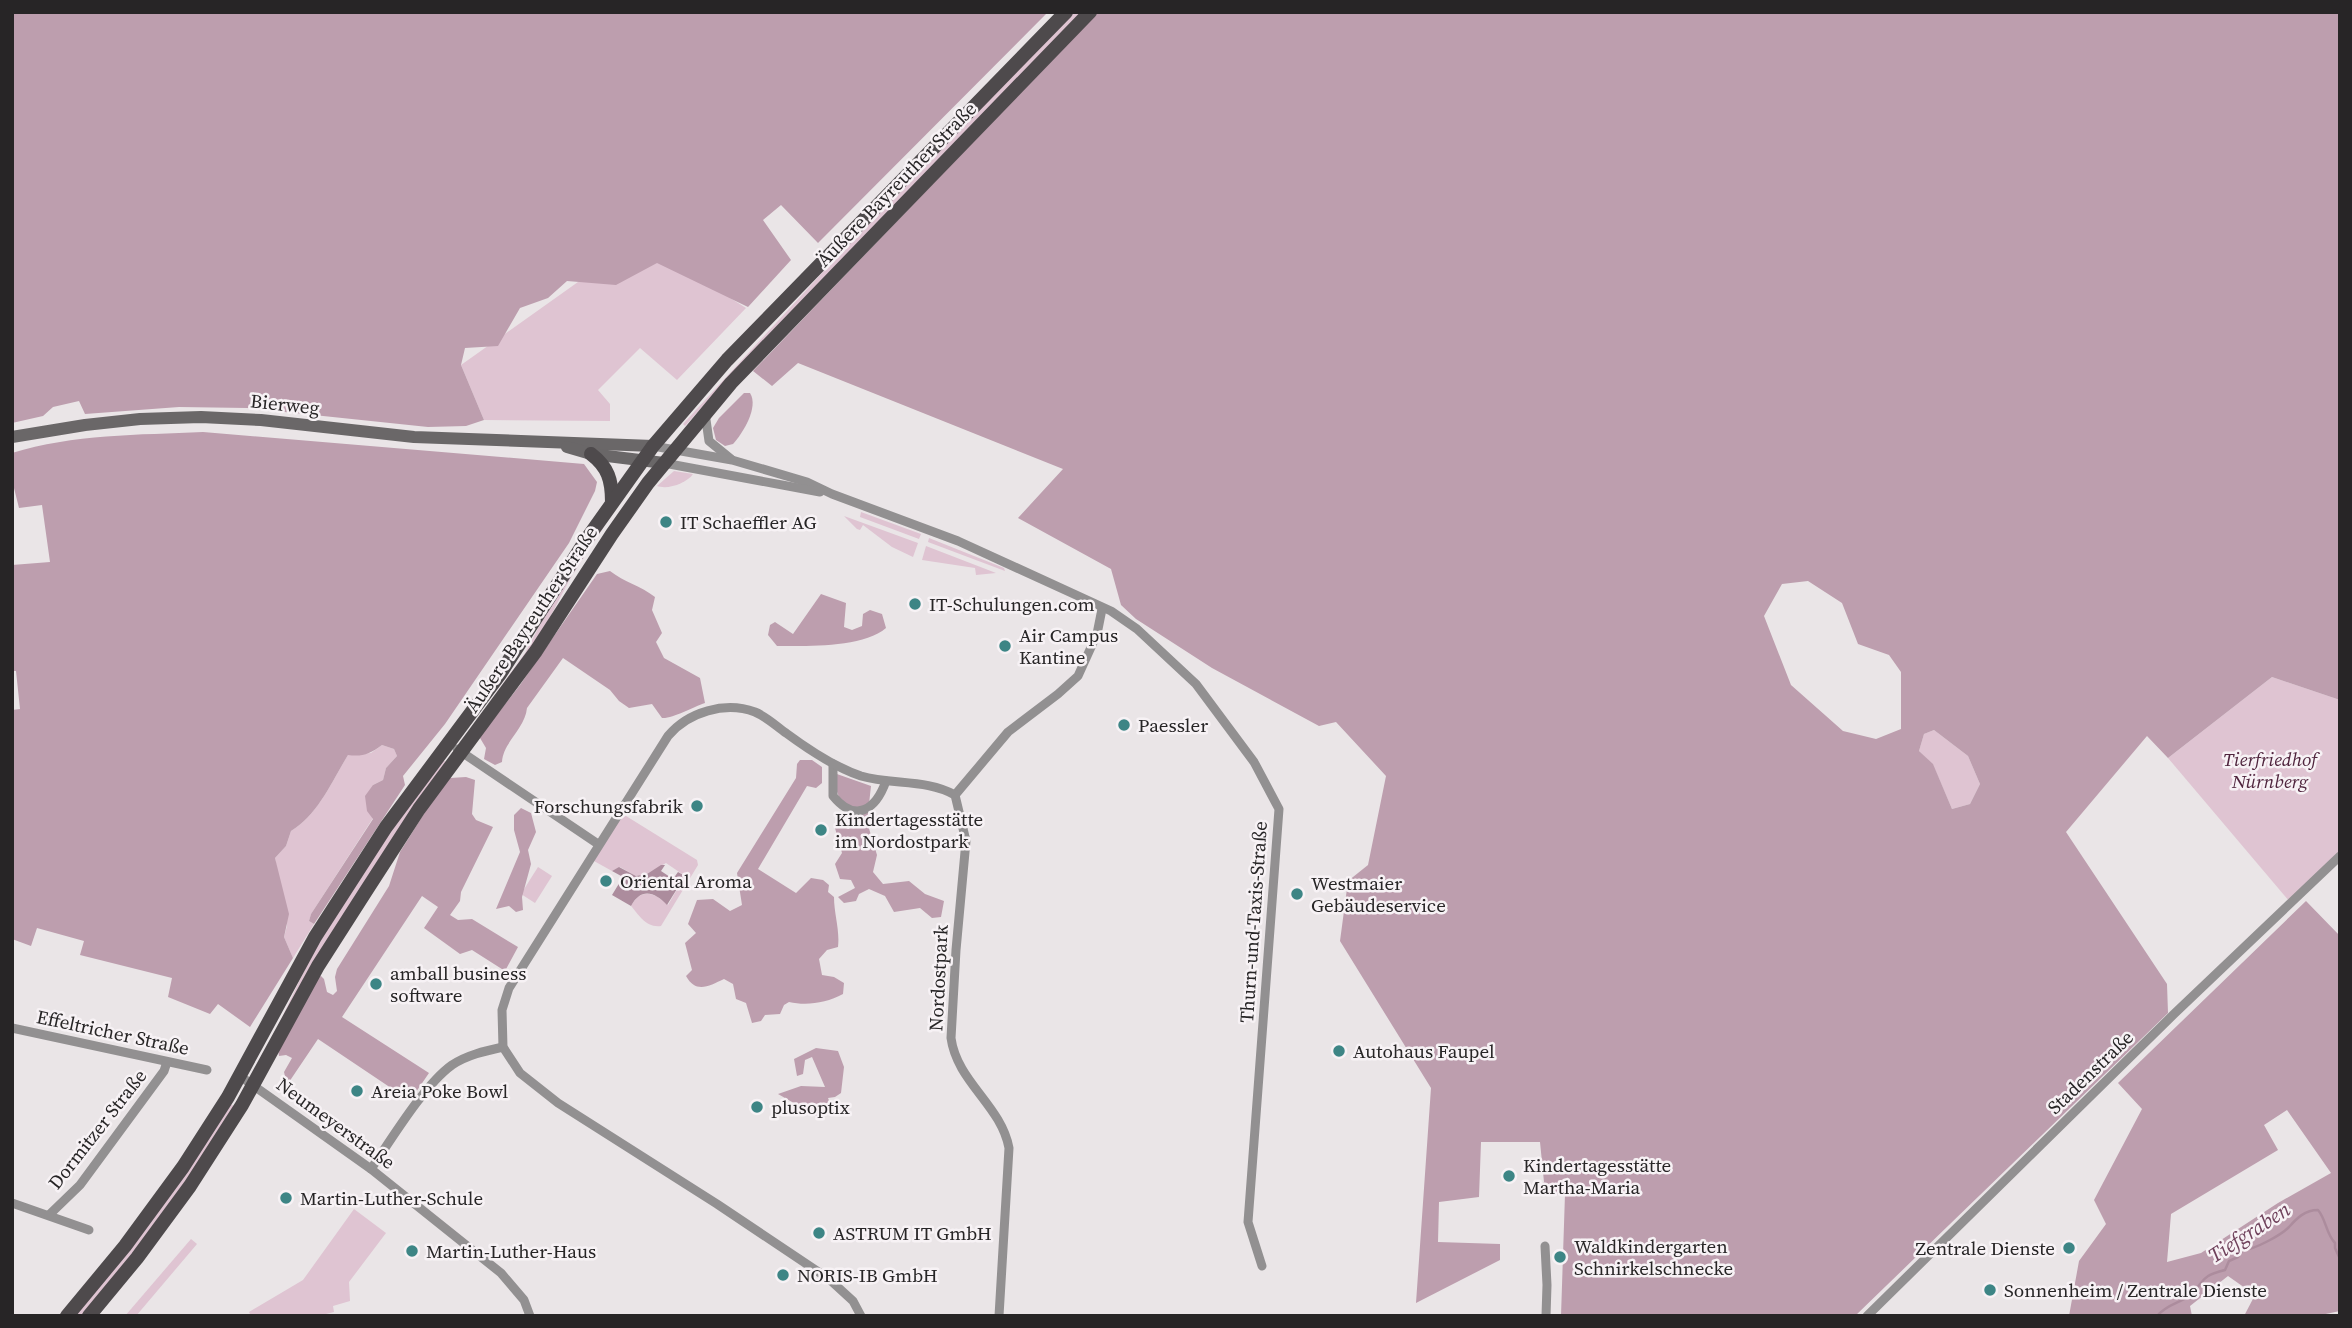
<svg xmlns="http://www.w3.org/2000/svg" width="2352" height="1328" font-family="'Source Serif 4',serif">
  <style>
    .green { fill: #dfc4d2 }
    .forest { fill: #bd9eae; fill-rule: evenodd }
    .water { fill: #ac8c9d }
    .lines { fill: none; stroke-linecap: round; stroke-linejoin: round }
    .stream { stroke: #ac8c9d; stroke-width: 2.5 }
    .street { stroke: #929091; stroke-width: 9 }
    .secondary { stroke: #6a6768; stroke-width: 12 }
    .primary { stroke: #4e4a4c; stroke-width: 14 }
    .poi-dot { fill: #3d8585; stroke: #f7f2f5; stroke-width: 2.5 }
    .labels { text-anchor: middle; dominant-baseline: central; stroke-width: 5; stroke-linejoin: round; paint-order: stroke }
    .street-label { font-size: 19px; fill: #272526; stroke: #f7f2f5 }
    .poi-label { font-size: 19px; fill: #272526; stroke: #f7f2f5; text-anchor: start }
    .park-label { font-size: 19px; font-style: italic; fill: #4f243d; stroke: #f7f2f5 }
    .water-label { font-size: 21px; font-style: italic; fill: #6f415b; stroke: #f7f2f5 }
  </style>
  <rect width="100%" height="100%" fill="#eae5e7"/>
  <g class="green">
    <polygon points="1071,12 1082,12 739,366 685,426 683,424 833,261"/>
    <polygon points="667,258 746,308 677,380 640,348 598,390 610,404 610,421 484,420 461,365 578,282"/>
    <path d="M 674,471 L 693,474 C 687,483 668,490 657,486 Z"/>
    <polygon points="861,512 921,534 919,539 860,517"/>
    <polygon points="844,516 918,543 913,557 892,547 863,525 860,530 857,529"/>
    <polygon points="605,525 570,579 539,638 462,741 525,653 542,621 583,554"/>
    <polygon points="929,538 1004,568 1005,571 928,542"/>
    <polygon points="926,546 996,573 976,575 975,568 922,560"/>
    <polygon points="2272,677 2340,700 2340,851 2289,901 2168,758"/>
    <polygon points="1934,730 1968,756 1980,784 1970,804 1952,809 1933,765 1919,751 1924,734"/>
    <path d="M 382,745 L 394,749 L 397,756 L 386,768 L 383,780 L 373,785 L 373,818 L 311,914 L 309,921 L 314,924 L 293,958 L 284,937 L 287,926 L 275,858 L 286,846 L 291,831 C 318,815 332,781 348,755 L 371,753 Z"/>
    <polygon points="443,760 446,762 278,1026 313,952 418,788"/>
    <path d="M 626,816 L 697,860 L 698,865 L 661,926 C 646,928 639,915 631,906 C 641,888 654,892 668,905 L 685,876 L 666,863 L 647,874 L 636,876 L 620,867 L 612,871 L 594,861 L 621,817 Z"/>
    <polygon points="538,867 552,876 535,903 521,894"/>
    <polygon points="229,1103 235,1107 178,1195 83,1316 73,1316"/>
    <polygon points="354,1209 386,1233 349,1282 350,1301 333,1306 334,1312 318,1316 251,1316 249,1312 303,1280"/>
    <polygon points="191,1239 197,1244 136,1316 125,1316"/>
  </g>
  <g class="forest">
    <polygon points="12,12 1048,12 818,243 781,205 763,220 791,260 748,307 657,263 616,285 567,281 548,298 520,308 498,346 465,348 461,365 484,420 466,426 428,427 247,408 179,407 85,414 79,401 53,407 43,416 12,423"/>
    <path d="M 1098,12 L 2340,12 L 2340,700 L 2272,677 L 2168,758 L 2147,736 L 2066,832 L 2167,984 L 2168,1013 L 1855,1316 L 1561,1316 L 1565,1194 L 1534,1195 L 1544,1182 L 1540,1142 L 1481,1142 L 1479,1197 L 1439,1202 L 1438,1242 L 1500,1244 L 1500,1260 L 1416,1303 L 1431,1088 L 1340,941 L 1348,881 L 1368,865 L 1386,776 L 1336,722 L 1319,726 L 1212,668 L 1136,619 L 1121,605 L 1111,569 L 1018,518 L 1063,469 L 798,363 L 772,386 L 753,371 ZM 1808,581 L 1842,603 L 1858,644 L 1889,655 L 1901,672 L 1901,729 L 1876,739 L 1843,731 L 1791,685 L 1764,616 L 1782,584 ZM 1934,730 L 1968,756 L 1980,784 L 1970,804 L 1952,809 L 1933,764 L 1919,751 L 1924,734 Z"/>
    <path d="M 744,393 L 750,393 C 759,407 743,433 733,444 L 725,446 L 716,440 L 713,428 L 719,418 Z"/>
    <path d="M 203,432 L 584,464 L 597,482 L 595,491 L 569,543 L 445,724 L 403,776 L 405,785 L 314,924 L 309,921 L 311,914 L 373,819 L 367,811 L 365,796 L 373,785 L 383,780 L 386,768 L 397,756 L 394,749 L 382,745 C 370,754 362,757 348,755 C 332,781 318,815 291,831 L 286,846 L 275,858 L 289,914 L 284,937 L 293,958 L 250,1027 L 218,1004 L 210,1014 L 168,997 L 172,978 L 80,955 L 84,941 L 37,928 L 31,946 L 12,939 L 12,710 L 20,709 L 16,671 L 12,671 L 12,565 L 50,562 L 42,505 L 19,508 L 12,480 L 12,453 C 73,434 139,435 203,432 Z"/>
    <path d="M 610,571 C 624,582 641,586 655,597 L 652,610 L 662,633 L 656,642 L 664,658 L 700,678 L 705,703 C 693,707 672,719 662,718 L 652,704 L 629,708 L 619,701 L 610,690 L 563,658 L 527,708 C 525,729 503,742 502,762 L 495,765 L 484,759 L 486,748 L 480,738 L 481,735 L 520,685 L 597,574 Z"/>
    <path d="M 821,594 L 846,603 L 844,627 L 852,630 L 862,626 L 863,614 L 870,610 L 882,614 L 886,628 C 863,648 807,646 777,646 L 768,635 L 770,625 L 775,622 L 793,634 Z"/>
    <path d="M 800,760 L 812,760 L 822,767 L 822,783 L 816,788 L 807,786 L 758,869 L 796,893 L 811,878 L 823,880 L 829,885 L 828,892 L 834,897 C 834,914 840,930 838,947 L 827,950 L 819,959 L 822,975 L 834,977 L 844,983 L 843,994 C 826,1003 807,1006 789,1002 L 784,1005 L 780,1014 L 765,1015 L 761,1021 L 752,1023 L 746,1003 L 736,999 L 733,984 L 724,979 C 709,986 696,994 686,976 L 692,970 L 685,943 L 696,933 L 688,924 L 697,900 L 713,899 L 730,911 L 742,905 L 737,873 L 796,778 L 797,764 Z"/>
    <path d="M 834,773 L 871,786 L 867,822 L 877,855 L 873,872 L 883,884 L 909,881 L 925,894 L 944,901 L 941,917 L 932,918 L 920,908 L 894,912 L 885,896 L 869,889 L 859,894 L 856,901 L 844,903 L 838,897 L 855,888 L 851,880 L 840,879 L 835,864 L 842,853 L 835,828 L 839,826 L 849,829 L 854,817 C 840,802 835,793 834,773 Z"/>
    <polygon points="466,777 475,780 472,814 476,820 493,827 461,892 460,901 450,915 458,920 472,919 518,947 505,971 472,950 460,954 424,928 438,907 422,896 342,1017 429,1073 416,1092 403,1084 397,1092 318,1039 287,1085 284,1072 292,1058 286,1055 279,1056 278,1049 317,977 321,976 324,979 327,992 333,995 337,991 335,977 337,969 389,886 400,852 430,804 450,778"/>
    <polygon points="521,808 531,813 536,832 528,850 531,864 522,897 523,910 516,912 509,906 496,909 520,852 514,830 514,815"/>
    <path d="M 2306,901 L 2340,936 L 2340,1311 L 2316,1316 L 2244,1316 L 2255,1295 L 2228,1276 L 2190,1306 L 2192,1316 L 2069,1316 L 2079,1261 L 2106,1224 L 2094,1200 L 2142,1109 L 2118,1083 ZM 2287,1110 L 2331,1173 L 2278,1203 L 2201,1253 L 2167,1262 L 2171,1214 L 2278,1150 L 2264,1125 Z"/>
    <polygon points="816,1048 838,1051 844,1067 841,1093 835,1097 828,1098 832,1108 822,1119 778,1094 801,1086 825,1087 812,1057 805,1060 803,1074 797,1076 794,1059"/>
  </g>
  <path class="water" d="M 661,865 L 665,865 L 661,871 L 673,879 L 678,872 L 685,876 L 667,905 C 655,892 641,887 631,906 L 612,895 L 623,877 L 612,871 L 619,867 L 636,876 L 647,874 Z"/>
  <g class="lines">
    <path class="stream" d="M 2157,1316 C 2168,1303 2179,1304 2190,1295 C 2207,1280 2198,1277 2225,1270 L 2229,1261 L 2238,1257 L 2243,1250 C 2254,1250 2281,1235 2289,1227 C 2297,1218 2305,1210 2318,1210 C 2326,1219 2326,1234 2335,1243 L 2335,1248 L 2340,1259"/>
    <g class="street">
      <polyline points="705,413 709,441 731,459"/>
      <polyline points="653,446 732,460 807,482 832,494 958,541 1111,611 1137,629 1196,684 1254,762 1279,809 1248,1222 1262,1266"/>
      <polyline points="664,463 820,492"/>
      <polyline points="457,749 598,844"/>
      <path d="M 833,764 L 833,796 C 856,824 876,809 886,781"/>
      <polyline points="955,795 1008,732 1058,694 1078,676 1097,634 1102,609"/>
      <polyline points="12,1028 207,1070"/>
      <polyline points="240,1076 371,1169 501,1273 524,1300 530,1316"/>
      <path d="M 371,1169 C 391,1140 424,1085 452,1065 C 467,1055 485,1051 503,1047"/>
      <polyline points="12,1203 89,1230"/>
      <polyline points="49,1215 80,1185 164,1071 167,1062"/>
      <polyline points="1545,1246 1547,1285 1546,1316"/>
      <path d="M 861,1316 L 853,1301 L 829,1279 L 717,1204 L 558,1103 L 520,1073 L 503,1047 L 502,1010 L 509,988 L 668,736 C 688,712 725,701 755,712 C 767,717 776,726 786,733 C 809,750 834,767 861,776 C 892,785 927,779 955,795 L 966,841 L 956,950 L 951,1038 C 957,1082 1001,1105 1009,1148 L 999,1316"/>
      <polyline points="1867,1316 2174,1014 2340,856"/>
    </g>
    <g class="secondary">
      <polyline points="12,437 85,425 140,419 201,417 261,420 414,437 653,446"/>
      <polyline points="567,447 591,454 664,463"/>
    </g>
    <g class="primary">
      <path d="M 591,454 C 608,467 612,480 612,502"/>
      <polyline points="67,1316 125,1246 183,1167 228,1097 315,937 386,827 500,674 586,540 653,446 727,360 1066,12"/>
      <polyline points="89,1316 137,1258 190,1186 242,1105 318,966 366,891 419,809 536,651 612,534 648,483 731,383 1090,12"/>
    </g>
  </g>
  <g class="poi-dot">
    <circle cx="666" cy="522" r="7"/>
    <circle cx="915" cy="604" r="7"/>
    <circle cx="1005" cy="646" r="7"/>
    <circle cx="1124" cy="725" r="7"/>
    <circle cx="697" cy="806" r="7"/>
    <circle cx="821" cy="830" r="7"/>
    <circle cx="606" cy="881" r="7"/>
    <circle cx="1297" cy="894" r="7"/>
    <circle cx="376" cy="984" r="7"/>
    <circle cx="1339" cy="1051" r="7"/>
    <circle cx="357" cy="1091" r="7"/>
    <circle cx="757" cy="1107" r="7"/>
    <circle cx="1509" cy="1176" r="7"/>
    <circle cx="286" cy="1198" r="7"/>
    <circle cx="819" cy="1233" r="7"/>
    <circle cx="2069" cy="1248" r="7"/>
    <circle cx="412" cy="1251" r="7"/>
    <circle cx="1560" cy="1257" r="7"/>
    <circle cx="783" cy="1275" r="7"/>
    <circle cx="1990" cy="1290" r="7"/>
  </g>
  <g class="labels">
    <g class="street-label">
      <text transform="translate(896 184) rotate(-46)">Äußere Bayreuther Straße</text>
      <text transform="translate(285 404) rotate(6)">Bierweg</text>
      <text transform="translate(531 619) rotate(-56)">Äußere Bayreuther Straße</text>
      <text transform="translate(1253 922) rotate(-86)">Thurn-und-Taxis-Straße</text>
      <text transform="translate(938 978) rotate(-87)">Nordostpark</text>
      <text transform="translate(113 1032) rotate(12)">Effeltricher Straße</text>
      <text transform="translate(2090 1072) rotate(-44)">Stadenstraße</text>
      <text transform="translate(336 1123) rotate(36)">Neumeyerstraße</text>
      <text transform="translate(97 1129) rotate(-52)">Dormitzer Straße</text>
    </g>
    <g class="poi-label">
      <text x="680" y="522">IT Schaeffler AG</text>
      <text x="929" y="604">IT-Schulungen.com</text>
      <text x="1019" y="635">Air Campus<tspan x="1019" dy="22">Kantine</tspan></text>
      <text x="1138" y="725">Paessler</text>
      <text x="683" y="806" text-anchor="end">Forschungsfabrik</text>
      <text x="835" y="819">Kindertagesstätte<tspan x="835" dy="22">im Nordostpark</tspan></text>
      <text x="620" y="881">Oriental Aroma</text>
      <text x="1311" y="883">Westmaier<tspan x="1311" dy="22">Gebäudeservice</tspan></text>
      <text x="390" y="973">amball business<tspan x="390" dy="22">software</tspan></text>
      <text x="1353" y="1051">Autohaus Faupel</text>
      <text x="371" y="1091">Areia Poke Bowl</text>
      <text x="771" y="1107">plusoptix</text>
      <text x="1523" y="1165">Kindertagesstätte<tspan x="1523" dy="22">Martha-Maria</tspan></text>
      <text x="300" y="1198">Martin-Luther-Schule</text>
      <text x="833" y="1233">ASTRUM IT GmbH</text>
      <text x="1574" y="1246">Waldkindergarten<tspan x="1574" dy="22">Schnirkelschnecke</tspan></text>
      <text x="2055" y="1248" text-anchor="end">Zentrale Dienste</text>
      <text x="426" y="1251">Martin-Luther-Haus</text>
      <text x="797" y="1275">NORIS-IB GmbH</text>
      <text x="2004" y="1290">Sonnenheim / Zentrale Dienste</text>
    </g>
    <g class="park-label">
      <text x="2270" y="759">Tierfriedhof<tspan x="2270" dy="22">Nürnberg</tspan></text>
    </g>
    <g class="water-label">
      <text transform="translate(2249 1232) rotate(-33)">Tiefgraben</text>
    </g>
  </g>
  <rect width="2352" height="1328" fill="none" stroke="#272526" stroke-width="28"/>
</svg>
